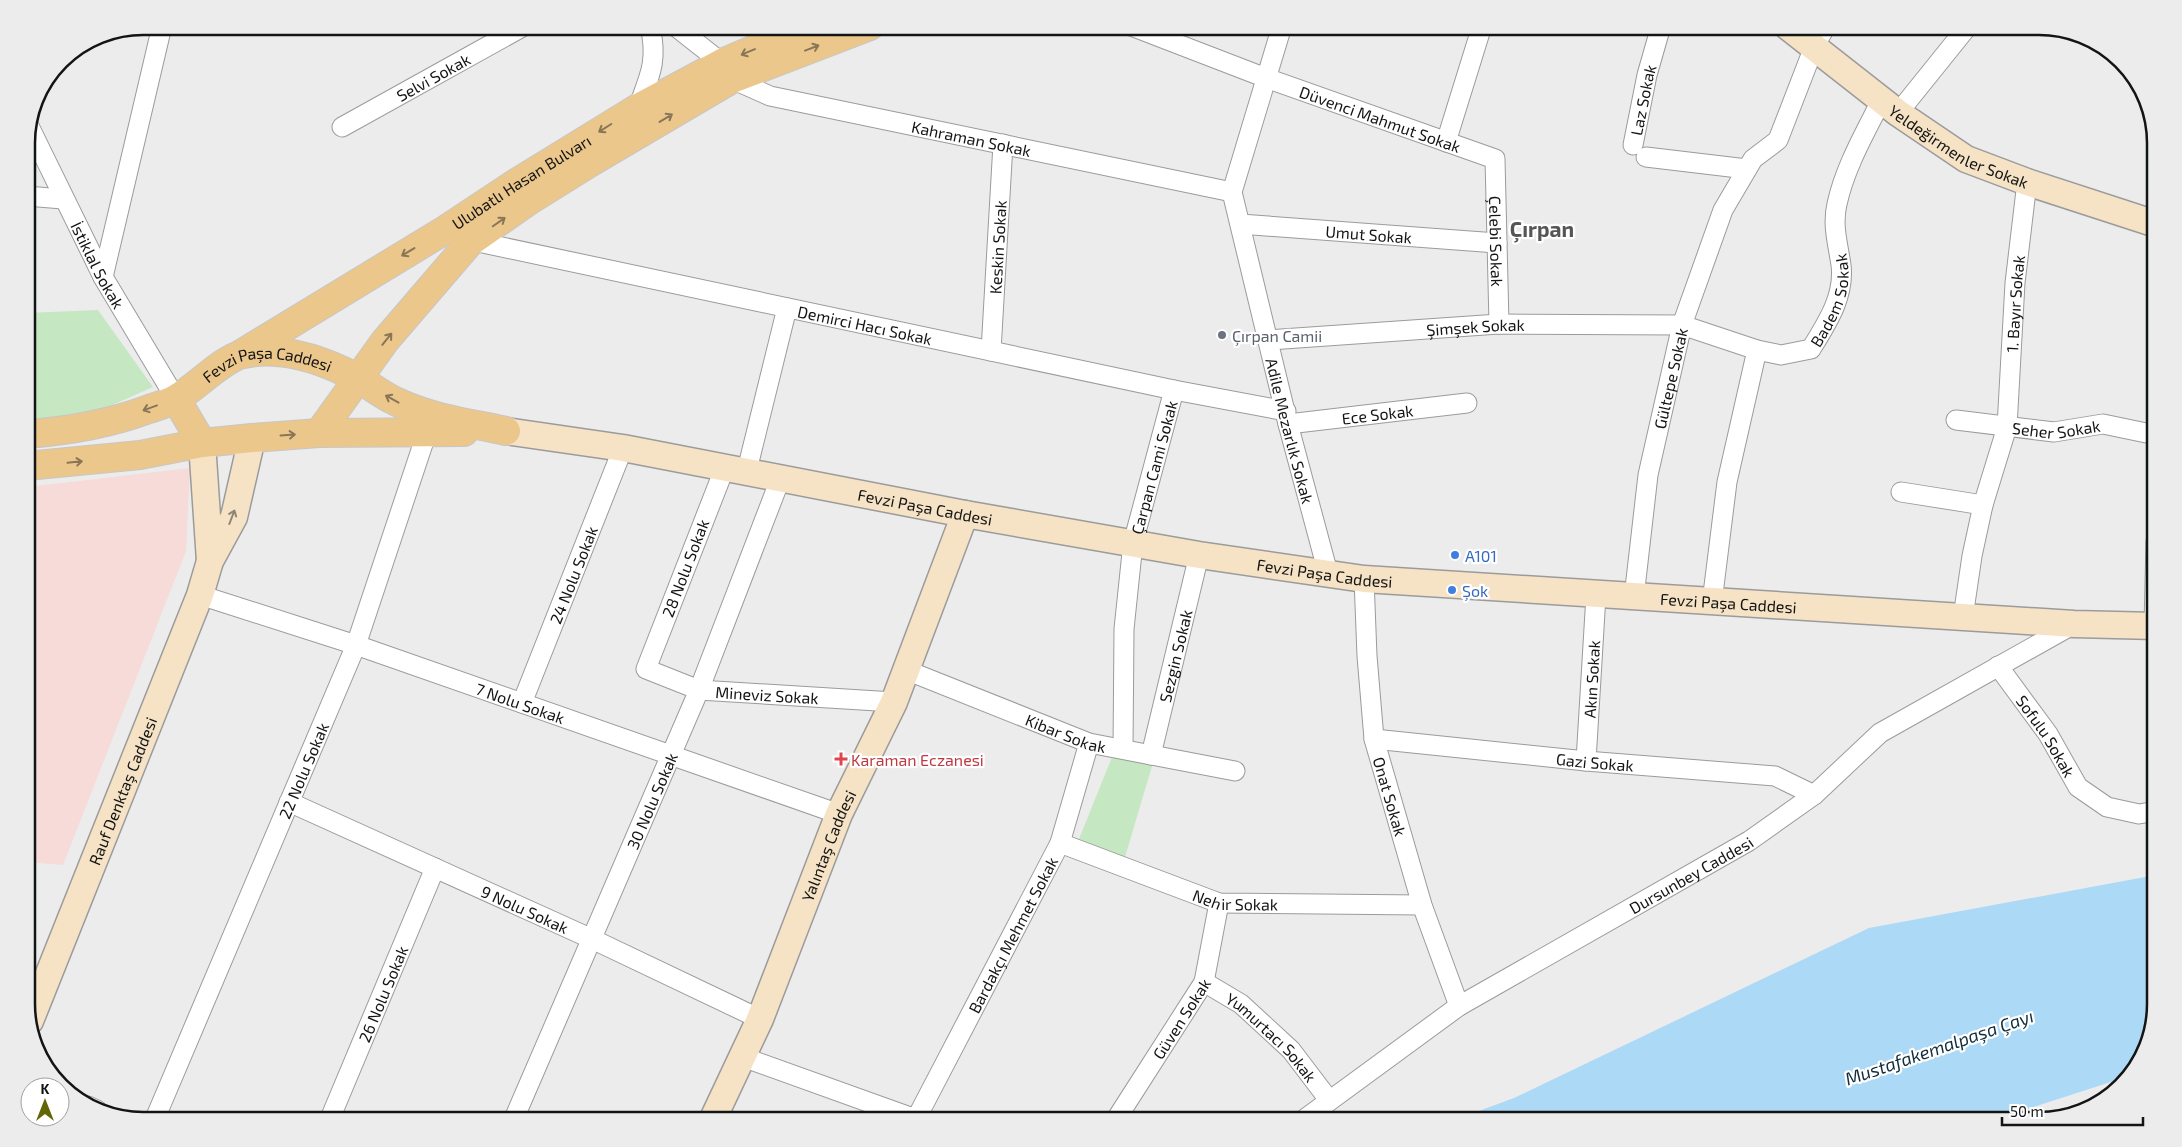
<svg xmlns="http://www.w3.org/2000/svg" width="2182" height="1147" font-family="'Exo 2',sans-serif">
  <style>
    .education { fill: #f6dbd8 }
    .green { fill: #c5e8c2 }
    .water { fill: #abd9f6 }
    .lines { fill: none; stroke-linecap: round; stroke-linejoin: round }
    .street-casing { stroke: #9b9b9c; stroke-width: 21 }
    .secondary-casing { stroke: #9b9b9c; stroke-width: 29 }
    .primary-casing { stroke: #c6c7c7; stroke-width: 30 }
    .street { stroke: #fff; stroke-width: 19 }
    .secondary { stroke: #f6e3c5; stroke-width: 26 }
    .primary { stroke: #ecc78c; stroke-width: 28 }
    .oneway { stroke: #8a7656 }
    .oneway2 { stroke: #908675 }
    .worship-dot { fill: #6b7280; stroke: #fff; stroke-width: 2 }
    .shop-dot { fill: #3f7fe0; stroke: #fff; stroke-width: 2 }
    .health-dot { fill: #e0444e; stroke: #fff; stroke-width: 2 }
    .labels { text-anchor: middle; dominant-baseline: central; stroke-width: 4.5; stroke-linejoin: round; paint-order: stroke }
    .street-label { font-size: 16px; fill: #131414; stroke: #fff }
    .worship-label { font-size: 16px; fill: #5b616d; stroke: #fff; text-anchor: start }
    .shop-label { font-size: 16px; fill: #366cbe; stroke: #fff; text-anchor: start }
    .health-label { font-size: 16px; fill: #be3a42; stroke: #fff; text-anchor: start }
    .water-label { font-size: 18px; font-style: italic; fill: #122d3c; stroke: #fff }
    .district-label { font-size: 21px; font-weight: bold; fill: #555556; stroke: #fff }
    .rim { fill: none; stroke: #131414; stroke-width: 2.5 }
  </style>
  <rect width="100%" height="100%" fill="#ececed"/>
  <polygon class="education" points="190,468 186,551 63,865 27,862 27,487"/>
  <g class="green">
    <polygon points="98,310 153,387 90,415 26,419 26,313"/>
    <polygon points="1155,756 1125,857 1079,839 1112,757"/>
  </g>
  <polygon class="water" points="2156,875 2156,1004 2144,1056 2123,1078 1990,1121 1452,1121 1514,1098 1869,928"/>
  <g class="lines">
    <defs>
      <g id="street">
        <path id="s1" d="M 675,26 L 722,63 L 732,79 L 770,96 L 1232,192"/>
        <path id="s2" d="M 1131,26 L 1266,78 L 1495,159 L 1499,324"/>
        <path id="s3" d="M 1282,26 L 1232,192 L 1288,424 L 1328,573"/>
        <path d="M 638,108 C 650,75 658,61 650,26"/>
        <polyline points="1898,113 1968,26"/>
        <path id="s4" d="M 29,126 L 103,277 L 176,399"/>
        <path id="s5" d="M 342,127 L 524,26"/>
        <polyline points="1446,142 1482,26"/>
        <path id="s6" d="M 1633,145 L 1647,75 L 1661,26"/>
        <polyline points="1646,157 1747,169"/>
        <polyline points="26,196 63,199"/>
        <path id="s7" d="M 1240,224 L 1497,243"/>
        <path id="s8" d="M 464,239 L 1174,390 L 1286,411"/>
        <polyline points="103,277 162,26"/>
        <path id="s9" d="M 1268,340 L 1499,324 L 1682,325 L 1757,350"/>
        <path id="s10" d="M 991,351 L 1003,144"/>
        <path id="s11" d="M 1956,420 L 2054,432 L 2103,424 L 2156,435"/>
        <path id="s12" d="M 1288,424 L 1467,403"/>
        <path id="s13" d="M 725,467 L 646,669 L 699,690 L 894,702"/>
        <polyline points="747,470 787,308"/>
        <polyline points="1901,492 1983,505"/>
        <path id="s14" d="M 1364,579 L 1367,656 L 1374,739 L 1422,905 L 1459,1006"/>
        <path id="s15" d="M 200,595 L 356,645 L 839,814"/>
        <path id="s16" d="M 1634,597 L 1648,475 L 1682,325 L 1723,210 L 1753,159 L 1778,140 L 1814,47 L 1826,26"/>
        <path id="s17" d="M 1712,602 L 1727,482 L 1757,350 L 1781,355 L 1811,349 C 1827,323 1845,296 1841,265 C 1838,244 1832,225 1837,204 C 1845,167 1865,133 1882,99"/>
        <path id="s18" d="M 1963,617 L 1972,556 L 1983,505 L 2007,427 L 2015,283 L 2027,182"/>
        <polyline points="2154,626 2156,541"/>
        <path id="s19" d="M 1998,666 L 2048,734 L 2078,787 L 2107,807 L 2139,814 L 2156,811"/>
        <path id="s20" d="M 906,670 L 1089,743 L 1235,771"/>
        <path id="s21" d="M 522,703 L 623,448"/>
        <path id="s22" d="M 1374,739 L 1586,761 L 1775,776 L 1814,795"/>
        <path id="s23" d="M 1123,749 L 1124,629 L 1133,543 L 1174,390"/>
        <path id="s24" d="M 1151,755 L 1199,555"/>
        <path id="s25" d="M 1586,761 L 1596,595"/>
        <path id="s26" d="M 289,802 L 592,939 L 760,1019"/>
        <path id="s27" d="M 1060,843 L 1219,903 L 1422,905"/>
        <path id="s28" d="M 1204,982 L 1241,1004 L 1291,1050 L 1329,1100"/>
        <polyline points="743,1057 921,1121"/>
        <polyline points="88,1106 97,1110"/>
        <path id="s29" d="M 916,1119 L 1060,843 L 1089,743"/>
        <path id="s30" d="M 154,1121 L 356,645 L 427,432 L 426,422"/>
        <path id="s31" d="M 329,1121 L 435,868"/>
        <path id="s32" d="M 513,1121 L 699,690 L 781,477"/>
        <path id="s33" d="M 1115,1121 L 1204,982 L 1219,903"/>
        <path id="s34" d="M 1302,1121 L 1459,1006 L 1749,841 L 1814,795 L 1880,733 L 2074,624"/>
      </g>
      <g id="secondary">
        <path id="s35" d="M 1787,26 L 1898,113 L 1966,159 L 2027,182 L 2156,224"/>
        <path id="s36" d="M 506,431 L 623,448 L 965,514 L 1199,555 L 1364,579 L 2074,624 L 2156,626"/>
        <polyline points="202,443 210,561"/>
        <path id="s37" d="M 30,1021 L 200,595 L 210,561 L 234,517 L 252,438"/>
        <path id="s38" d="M 712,1121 L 760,1019 L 839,814 L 894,702 L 965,514"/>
      </g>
      <g id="primary">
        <path id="s39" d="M 241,354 L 445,230 L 516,183 L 638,108 L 722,63 L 809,26"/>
        <polyline points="176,399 202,443"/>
        <polyline points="319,433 385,341 470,242 530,200 591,162 732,79 870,26"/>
        <path id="s40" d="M 26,434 C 69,431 109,424 149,409 C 158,406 169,403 177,398 C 197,387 222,359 243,354 C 281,346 323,360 357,378 C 370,385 382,395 395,401 C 429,418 470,423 506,431"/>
        <polyline points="26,466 140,455 202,443 252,438 319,433 464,432"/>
      </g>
    </defs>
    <use href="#street" class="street-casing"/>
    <use href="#secondary" class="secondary-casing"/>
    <use href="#primary" class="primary-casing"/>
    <use href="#street" class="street"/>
    <use href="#secondary" class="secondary"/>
    <use href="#primary" class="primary"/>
  </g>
  <defs><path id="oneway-shaft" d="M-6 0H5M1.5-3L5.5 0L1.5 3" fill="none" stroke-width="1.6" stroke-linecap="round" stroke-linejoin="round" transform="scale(1.25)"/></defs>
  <g class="oneway">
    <use href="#oneway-shaft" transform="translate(812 48) rotate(-21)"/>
    <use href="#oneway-shaft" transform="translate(748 52) rotate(157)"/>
    <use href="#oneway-shaft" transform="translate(666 118) rotate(-31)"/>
    <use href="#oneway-shaft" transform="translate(605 128) rotate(148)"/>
    <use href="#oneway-shaft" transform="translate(499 222) rotate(-35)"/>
    <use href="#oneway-shaft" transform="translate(408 252) rotate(149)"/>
    <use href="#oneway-shaft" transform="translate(387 339) rotate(-51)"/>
    <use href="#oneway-shaft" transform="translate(392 399) rotate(-151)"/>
    <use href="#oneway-shaft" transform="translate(150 408) rotate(160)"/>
    <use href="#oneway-shaft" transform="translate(288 435) rotate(-4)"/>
    <use href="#oneway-shaft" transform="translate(75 462) rotate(-6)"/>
  </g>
  <use class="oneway2" href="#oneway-shaft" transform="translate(232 517) rotate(-69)"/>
  <circle class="worship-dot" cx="1222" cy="335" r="5"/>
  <g class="shop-dot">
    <circle cx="1455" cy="555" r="5"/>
    <circle cx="1452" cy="590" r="5"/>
  </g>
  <path class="health-dot" d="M838.5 751.5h5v5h5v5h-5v5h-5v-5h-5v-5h5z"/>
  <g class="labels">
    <g class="street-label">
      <text stroke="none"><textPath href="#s5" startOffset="104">Selvi Sokak</textPath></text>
      <text stroke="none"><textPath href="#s6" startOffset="46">Laz Sokak</textPath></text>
      <text stroke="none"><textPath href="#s2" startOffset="266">Düvenci Mahmut Sokak</textPath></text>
      <text stroke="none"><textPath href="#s1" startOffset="326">Kahraman Sokak</textPath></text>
      <text stroke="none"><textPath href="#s35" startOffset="211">Yeldeğirmenler Sokak</textPath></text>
      <text stroke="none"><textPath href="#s39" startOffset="329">Ulubatlı Hasan Bulvarı</textPath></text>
      <text stroke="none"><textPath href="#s7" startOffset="129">Umut Sokak</textPath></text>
      <text stroke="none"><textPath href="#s2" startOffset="470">Çelebi Sokak</textPath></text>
      <text stroke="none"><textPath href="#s10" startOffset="104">Keskin Sokak</textPath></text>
      <text stroke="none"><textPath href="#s4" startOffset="155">İstiklal Sokak</textPath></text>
      <text stroke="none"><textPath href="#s17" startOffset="365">Badem Sokak</textPath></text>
      <text stroke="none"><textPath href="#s18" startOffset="319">1. Bayır Sokak</textPath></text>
      <text stroke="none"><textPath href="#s8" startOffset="410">Demirci Hacı Sokak</textPath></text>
      <text stroke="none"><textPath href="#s9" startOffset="208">Şimşek Sokak</textPath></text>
      <text stroke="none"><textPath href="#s40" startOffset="258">Fevzi Paşa Caddesi</textPath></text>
      <text stroke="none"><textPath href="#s16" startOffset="222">Gültepe Sokak</textPath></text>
      <text stroke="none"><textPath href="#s12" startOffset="90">Ece Sokak</textPath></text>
      <text stroke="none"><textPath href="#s11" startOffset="101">Seher Sokak</textPath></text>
      <text stroke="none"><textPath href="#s3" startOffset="419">Adile Mezarlık Sokak</textPath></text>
      <text stroke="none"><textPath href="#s23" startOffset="285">Çarpan Cami Sokak</textPath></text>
      <text stroke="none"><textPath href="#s36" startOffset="426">Fevzi Paşa Caddesi</textPath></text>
      <text transform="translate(685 568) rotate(-69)">28 Nolu Sokak</text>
      <text stroke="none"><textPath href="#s36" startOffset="831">Fevzi Paşa Caddesi</textPath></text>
      <text stroke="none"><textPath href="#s21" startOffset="138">24 Nolu Sokak</textPath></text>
      <text stroke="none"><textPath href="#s36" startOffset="1236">Fevzi Paşa Caddesi</textPath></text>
      <text stroke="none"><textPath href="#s24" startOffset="102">Sezgin Sokak</textPath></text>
      <text stroke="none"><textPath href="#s25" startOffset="82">Akın Sokak</textPath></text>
      <text stroke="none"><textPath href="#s13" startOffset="342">Mineviz Sokak</textPath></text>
      <text stroke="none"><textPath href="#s15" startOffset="338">7 Nolu Sokak</textPath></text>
      <text stroke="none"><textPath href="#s20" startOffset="172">Kibar Sokak</textPath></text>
      <text stroke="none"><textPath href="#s19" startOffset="85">Sofulu Sokak</textPath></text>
      <text stroke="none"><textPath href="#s22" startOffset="222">Gazi Sokak</textPath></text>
      <text stroke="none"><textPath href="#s30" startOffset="381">22 Nolu Sokak</textPath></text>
      <text stroke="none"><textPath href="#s37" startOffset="248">Rauf Denktaş Caddesi</textPath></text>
      <text stroke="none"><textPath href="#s14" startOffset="220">Onat Sokak</textPath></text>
      <text stroke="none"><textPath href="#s32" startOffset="349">30 Nolu Sokak</textPath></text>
      <text stroke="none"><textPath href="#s38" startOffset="299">Yalıntaş Caddesi</textPath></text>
      <text stroke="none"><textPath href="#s34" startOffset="461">Dursunbey Caddesi</textPath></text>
      <text stroke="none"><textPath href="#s27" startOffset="186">Nehir Sokak</textPath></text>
      <text stroke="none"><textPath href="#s26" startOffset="259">9 Nolu Sokak</textPath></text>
      <text stroke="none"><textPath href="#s29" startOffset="208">Bardakçı Mehmet Sokak</textPath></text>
      <text stroke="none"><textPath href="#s31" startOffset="138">26 Nolu Sokak</textPath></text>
      <text stroke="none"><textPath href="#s33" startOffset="122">Güven Sokak</textPath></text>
      <text stroke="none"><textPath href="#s28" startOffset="88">Yumurtacı Sokak</textPath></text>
    </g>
    <g class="worship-label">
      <text x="1232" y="335">Çırpan Camii</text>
    </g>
    <g class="shop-label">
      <text x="1465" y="555">A101</text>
      <text x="1462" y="590">Şok</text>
    </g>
    <g class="health-label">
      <text x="851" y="759">Karaman Eczanesi</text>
    </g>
    <g class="water-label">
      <text transform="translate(1939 1047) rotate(-19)">Mustafakemalpaşa Çayı</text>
    </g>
    <g class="district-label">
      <text x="1542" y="228">Çırpan</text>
    </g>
  </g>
  <path d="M0 0H2182V1147H0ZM143 35H2039A108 108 0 0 1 2147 143V1004A108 108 0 0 1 2039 1112H143A108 108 0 0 1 35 1004V143A108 108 0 0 1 143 35Z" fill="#ececec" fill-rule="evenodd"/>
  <path class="rim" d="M143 35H2039A108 108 0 0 1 2147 143V1004A108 108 0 0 1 2039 1112H143A108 108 0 0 1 35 1004V143A108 108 0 0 1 143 35Z"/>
  <g transform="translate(45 1102)"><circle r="24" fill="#ffffff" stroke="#a1a1a1"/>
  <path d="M0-4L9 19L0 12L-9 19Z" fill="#626706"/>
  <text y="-8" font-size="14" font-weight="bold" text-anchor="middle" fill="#131414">K</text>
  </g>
  <path d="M2002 1117v8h141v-8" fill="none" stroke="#131414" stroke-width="2.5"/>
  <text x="2010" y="1117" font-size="15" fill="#131414" stroke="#ffffff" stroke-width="4" paint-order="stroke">50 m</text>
</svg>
